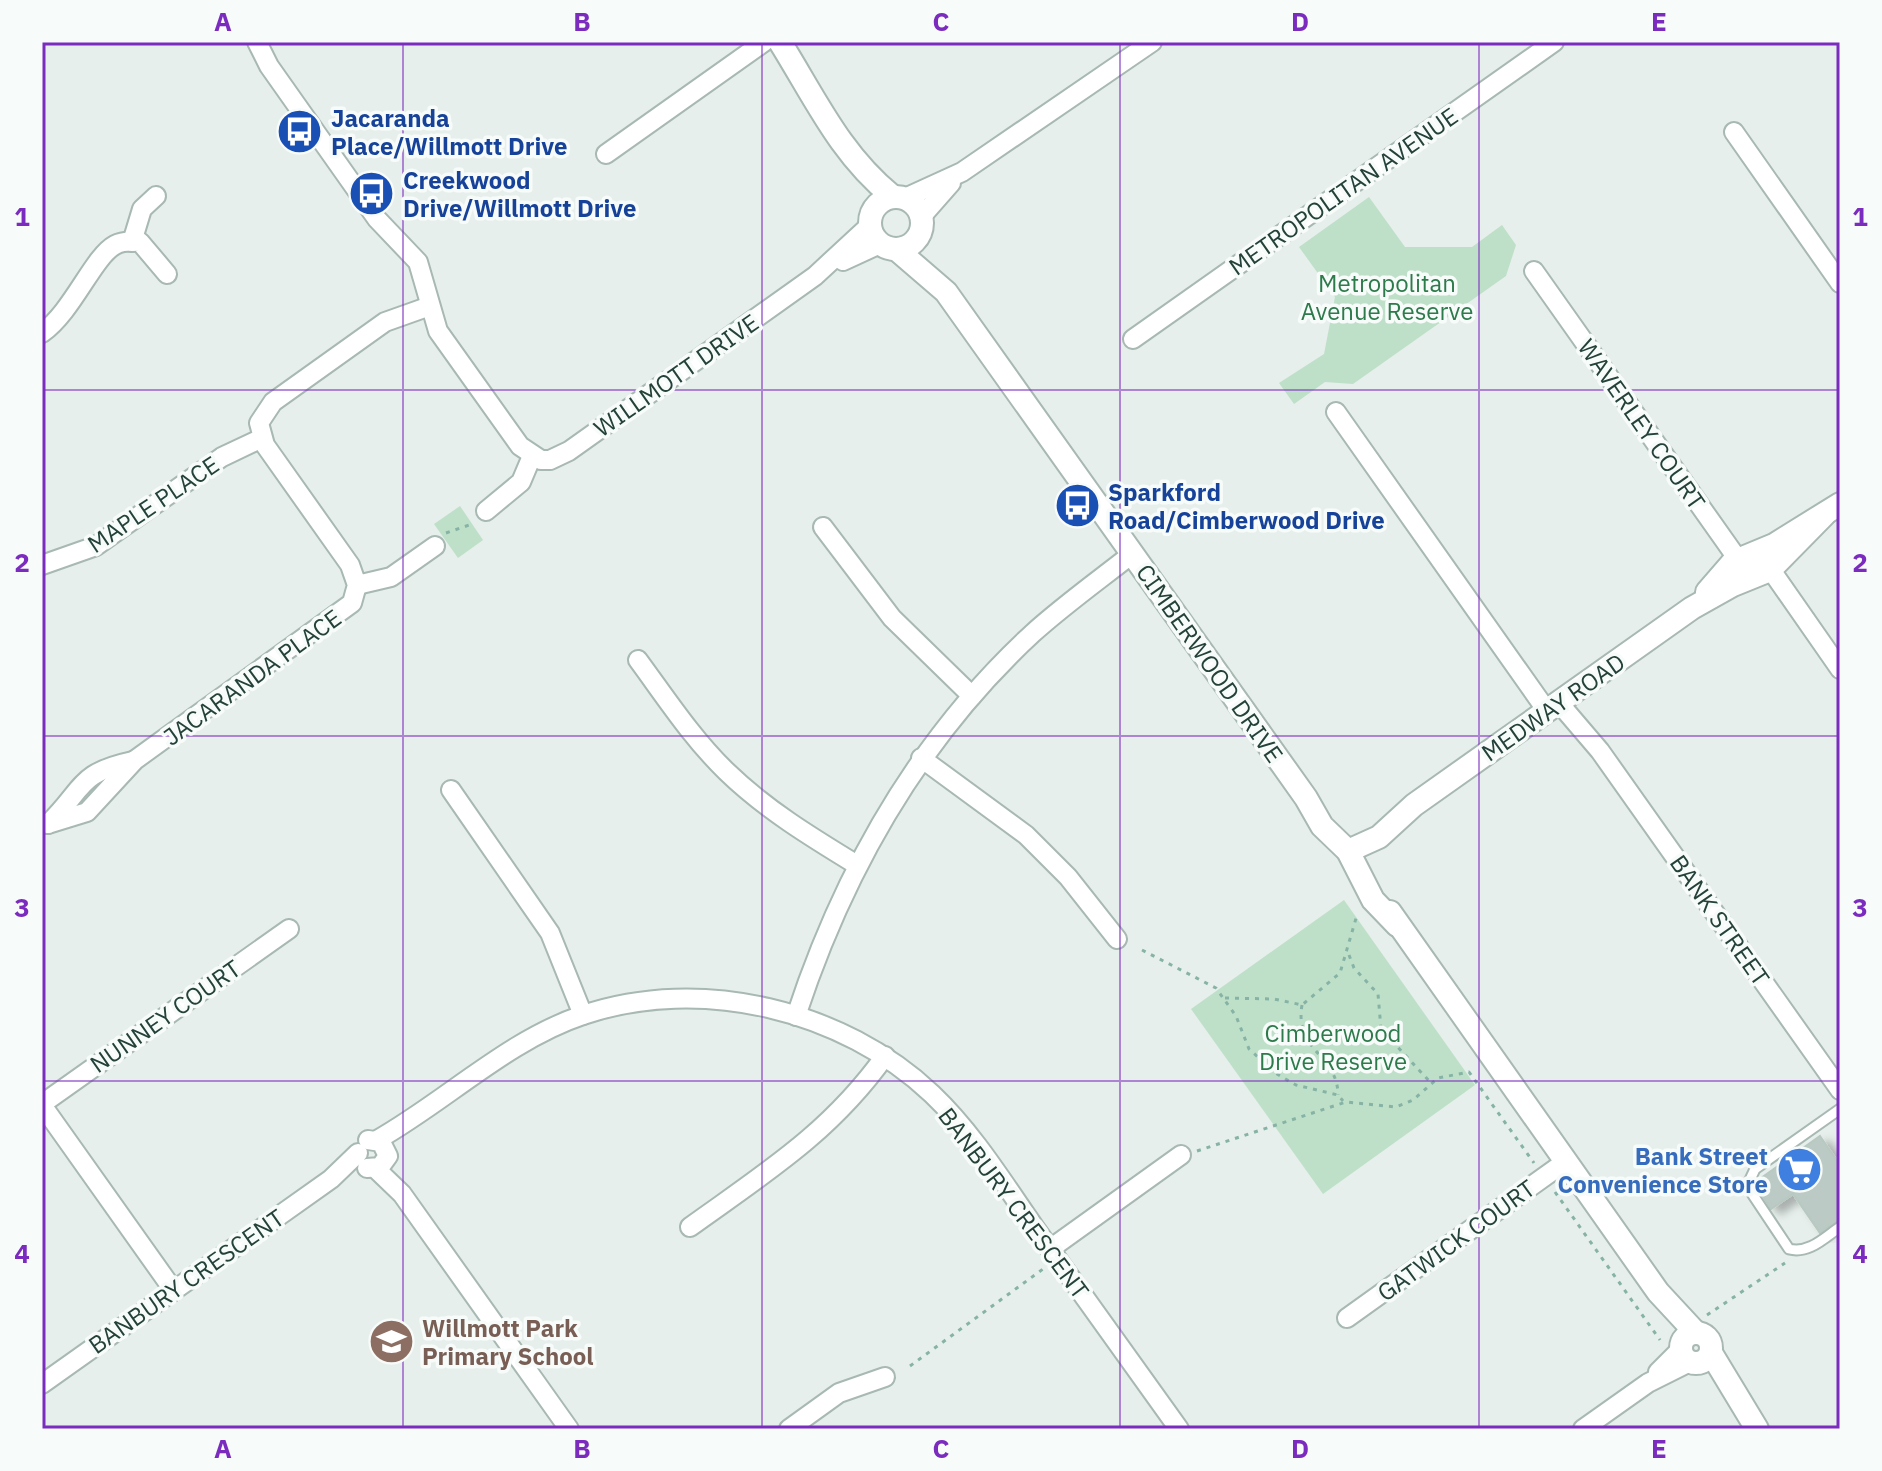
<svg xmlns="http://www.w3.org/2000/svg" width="1882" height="1471" font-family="'IBM Plex Sans',sans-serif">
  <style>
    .green { fill: #bfe0c8 }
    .building { fill: #bbcac4; stroke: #b8c9c2; stroke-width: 2; filter: url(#shadow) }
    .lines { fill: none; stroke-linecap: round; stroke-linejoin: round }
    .service-casing { stroke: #a8b8b2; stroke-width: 13 }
    .minor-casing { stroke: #a8b8b2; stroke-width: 22 }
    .tertiary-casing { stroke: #a8b8b2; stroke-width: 26 }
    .path { stroke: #86b3a5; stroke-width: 3; stroke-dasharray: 4 6; stroke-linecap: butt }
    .service { stroke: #fff; stroke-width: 9 }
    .minor { stroke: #fff; stroke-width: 18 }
    .tertiary { stroke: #fff; stroke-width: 22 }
    .grid { fill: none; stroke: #7b2cbf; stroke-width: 2; stroke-opacity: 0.55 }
    .labels { text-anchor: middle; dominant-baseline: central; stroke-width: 7; stroke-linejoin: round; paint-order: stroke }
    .transit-label { font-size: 24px; font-weight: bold; fill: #164399; stroke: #f7fbf9; text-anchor: start }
    .street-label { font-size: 24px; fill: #24423a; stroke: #f7fbf9 }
    .park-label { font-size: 24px; fill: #2d7a4b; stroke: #f7fbf9 }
    .shop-label { font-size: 24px; font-weight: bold; fill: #366cbe; stroke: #f7fbf9; text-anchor: end }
    .education-label { font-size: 24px; font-weight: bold; fill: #785e54; stroke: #f7fbf9; text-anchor: start }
    .neatline { fill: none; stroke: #7b2cbf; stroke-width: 3 }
    .grid-label { font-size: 26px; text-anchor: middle; font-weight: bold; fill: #7b2cbf }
  </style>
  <defs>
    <filter id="shadow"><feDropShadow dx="9" dy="5" stdDeviation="4" flood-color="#0004"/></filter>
  </defs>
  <rect width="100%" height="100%" fill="#e6efeb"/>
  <g class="green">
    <polygon points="1369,197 1405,247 1472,247 1502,225 1516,245 1506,276 1353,384 1325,382 1294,404 1279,383 1324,354 1335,297 1299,247"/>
    <polygon points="460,506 483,540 458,558 434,524"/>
    <polygon points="1344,900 1475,1085 1323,1194 1191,1009"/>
  </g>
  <polygon class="building" points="1820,1136 1840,1165 1840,1219 1820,1233 1793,1194 1771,1209 1759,1190 1761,1178"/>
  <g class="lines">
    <defs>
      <path id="service" d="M 1840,1109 L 1755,1169 L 1747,1186 L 1789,1249 C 1809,1254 1824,1238 1840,1227"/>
      <g id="minor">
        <polyline points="257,42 269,66 377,219 418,262 438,331 520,446 541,460 550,460 569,451 815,276 869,226"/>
        <polyline points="1734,132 1840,283"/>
        <polyline points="606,154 764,42"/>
        <polyline points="905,198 962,172 1152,42"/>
        <polyline points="922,216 951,183"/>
        <polyline points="132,242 142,209 156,196"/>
        <polyline points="843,261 880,244"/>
        <polyline points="1534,271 1744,568"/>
        <path d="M 42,333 C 73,311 93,257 115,245 C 122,241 131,241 140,242 L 167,274"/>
        <polyline points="1133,339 1554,42"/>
        <polyline points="1336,412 1547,711"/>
        <polyline points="486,511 521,482 532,456"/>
        <polyline points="823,527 892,618 972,696"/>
        <polyline points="1764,560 1840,669"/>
        <polyline points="42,565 96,546 222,457 262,438"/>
        <polyline points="357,585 391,577 435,546"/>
        <path d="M 638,660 C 666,698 692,738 726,771 C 765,809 811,837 857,865"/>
        <polyline points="1559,703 1600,751 1840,1090"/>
        <polyline points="921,758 1026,835 1068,877 1117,939"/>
        <polyline points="451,790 550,933 583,1015"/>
        <polyline points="48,824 87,812 135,760 352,603 357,585 350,565 265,445 259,423 273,402 385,322 430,306"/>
        <path d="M 48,824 C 85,788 77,773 133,761"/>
        <path d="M 796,1016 C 844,870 919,738 1033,633 C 1064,605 1099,580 1132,554"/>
        <polyline points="42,1104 289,929"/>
        <polyline points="42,1105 174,1291"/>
        <path d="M 377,1140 C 446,1101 508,1040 583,1015 C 701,975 843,1010 932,1094 C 973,1133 1003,1182 1035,1228 C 1083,1295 1131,1362 1179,1429"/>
        <polyline points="367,1168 380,1167 388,1156 381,1142 368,1140"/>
        <polyline points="376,1169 402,1194 569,1429"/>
        <path d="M 690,1227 C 765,1173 830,1133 885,1056"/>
        <polyline points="1050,1249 1181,1155"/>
        <polyline points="1347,1318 1565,1162"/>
        <polyline points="1658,1372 1681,1349"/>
        <polyline points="42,1384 331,1179 358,1153"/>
        <polyline points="789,1429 839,1393 885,1377"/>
        <polyline points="1583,1429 1648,1383 1690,1362"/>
      </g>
      <g id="tertiary">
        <path d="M 780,42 C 815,98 840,154 892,196"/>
        <circle cx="896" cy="223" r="26"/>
        <polyline points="896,249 946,292 1306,798 1322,826 1348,851 1373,900 1397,925"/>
        <polyline points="1707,592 1733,562 1774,545 1840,504"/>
        <polyline points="1348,851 1379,837 1414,805 1692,608 1733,585 1770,570 1824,515"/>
        <polyline points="1390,912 1658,1292 1696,1333"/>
        <circle cx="1696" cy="1348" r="15"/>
        <polyline points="1711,1353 1757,1429"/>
      </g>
    </defs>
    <use href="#service" class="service-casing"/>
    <use href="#minor" class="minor-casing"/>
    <use href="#tertiary" class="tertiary-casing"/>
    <g class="path">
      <polyline points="446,533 472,524"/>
      <polyline points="1142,950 1216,988 1236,1016 1249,1049 1277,1074 1296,1085 1338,1095 1343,1101"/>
      <polyline points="1349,955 1354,968 1378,994 1381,1029 1431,1083"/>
      <polyline points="1225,998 1274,999 1302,1005 1340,973 1357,915"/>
      <path d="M 1302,1005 C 1294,1051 1338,1055 1338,1095"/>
      <polyline points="1197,1151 1346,1102 1396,1107 1413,1100 1438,1078 1469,1072 1534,1163"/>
      <polyline points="1555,1192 1660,1340"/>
      <polyline points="1707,1315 1785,1263"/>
      <polyline points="910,1366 1043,1269"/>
    </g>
    <use href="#service" class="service"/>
    <use href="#minor" class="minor"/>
    <use href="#tertiary" class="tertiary"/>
  </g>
  <path class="grid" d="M 403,42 L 403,1429M 762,42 L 762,1429M 1120,42 L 1120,1429M 1479,42 L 1479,1429M 42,390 L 1840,390M 42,736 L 1840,736M 42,1081 L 1840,1081"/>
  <defs>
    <symbol id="bus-disc" viewBox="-11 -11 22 22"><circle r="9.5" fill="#1a4fb4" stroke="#f7fbf9"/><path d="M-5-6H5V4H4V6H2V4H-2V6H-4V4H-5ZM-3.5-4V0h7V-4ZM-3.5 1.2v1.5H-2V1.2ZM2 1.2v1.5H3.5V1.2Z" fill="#fff"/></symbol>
    <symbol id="supermarket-disc" viewBox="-11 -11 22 22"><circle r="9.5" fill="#3f7fe0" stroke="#f7fbf9"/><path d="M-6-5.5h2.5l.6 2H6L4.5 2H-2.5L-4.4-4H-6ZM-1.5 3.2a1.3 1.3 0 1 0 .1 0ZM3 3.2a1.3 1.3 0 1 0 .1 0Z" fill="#fff"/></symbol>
    <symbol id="school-disc" viewBox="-11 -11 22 22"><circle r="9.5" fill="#8d6e63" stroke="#f7fbf9"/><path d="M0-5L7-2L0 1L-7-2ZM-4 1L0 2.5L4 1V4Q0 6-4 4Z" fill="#fff"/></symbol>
  </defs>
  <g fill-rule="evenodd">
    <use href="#bus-disc" x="274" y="106" width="51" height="51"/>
    <use href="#bus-disc" x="346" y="168" width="51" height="51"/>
    <use href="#bus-disc" x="1052" y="480" width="51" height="51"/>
    <use href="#supermarket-disc" x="1774" y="1144" width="51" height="51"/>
    <use href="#school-disc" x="366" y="1316" width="51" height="51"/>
  </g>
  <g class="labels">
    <g class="transit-label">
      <text x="331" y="118">Jacaranda<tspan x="331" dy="28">Place/Willmott Drive</tspan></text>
      <text x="403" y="180">Creekwood<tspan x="403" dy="28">Drive/Willmott Drive</tspan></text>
      <text x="1108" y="492">Sparkford<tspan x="1108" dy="28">Road/Cimberwood Drive</tspan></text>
    </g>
    <g class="street-label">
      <text transform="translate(1343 191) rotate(-35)">METROPOLITAN AVENUE</text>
      <text transform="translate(676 375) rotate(-35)">WILLMOTT DRIVE</text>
      <text transform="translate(1642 424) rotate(55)">WAVERLEY COURT</text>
      <text transform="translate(153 504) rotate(-34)">MAPLE PLACE</text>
      <text transform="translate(1210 663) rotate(55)">CIMBERWOOD DRIVE</text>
      <text transform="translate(252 677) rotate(-36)">JACARANDA PLACE</text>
      <text transform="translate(1553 707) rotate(-35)">MEDWAY ROAD</text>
      <text transform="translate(1720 920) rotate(55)">BANK STREET</text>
      <text transform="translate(165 1016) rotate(-35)">NUNNEY COURT</text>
      <text transform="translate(1014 1203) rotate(53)">BANBURY CRESCENT</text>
      <text transform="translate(1456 1240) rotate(-36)">GATWICK COURT</text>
      <text transform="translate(186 1281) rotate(-35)">BANBURY CRESCENT</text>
    </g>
    <g class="park-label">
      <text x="1387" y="283">Metropolitan<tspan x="1387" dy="28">Avenue Reserve</tspan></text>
      <text x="1333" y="1033">Cimberwood<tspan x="1333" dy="28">Drive Reserve</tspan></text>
    </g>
    <g class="shop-label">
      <text x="1768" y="1156">Bank Street<tspan x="1768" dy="28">Convenience Store</tspan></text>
    </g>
    <g class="education-label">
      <text x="422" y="1328">Willmott Park<tspan x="422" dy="28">Primary School</tspan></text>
    </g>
  </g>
  <rect width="1882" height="1471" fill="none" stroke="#f7fbf9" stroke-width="88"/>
  <rect x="44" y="44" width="1794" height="1383" class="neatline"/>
  <g class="grid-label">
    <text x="223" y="31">A</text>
    <text x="582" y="31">B</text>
    <text x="941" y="31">C</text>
    <text x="1300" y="31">D</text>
    <text x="1659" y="31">E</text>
    <text x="22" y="226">1</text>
    <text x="1860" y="226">1</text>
    <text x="22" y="572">2</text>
    <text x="1860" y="572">2</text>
    <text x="22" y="917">3</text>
    <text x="1860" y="917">3</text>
    <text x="22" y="1263">4</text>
    <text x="1860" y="1263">4</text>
    <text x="223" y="1458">A</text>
    <text x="582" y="1458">B</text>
    <text x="941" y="1458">C</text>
    <text x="1300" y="1458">D</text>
    <text x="1659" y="1458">E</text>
  </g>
</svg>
